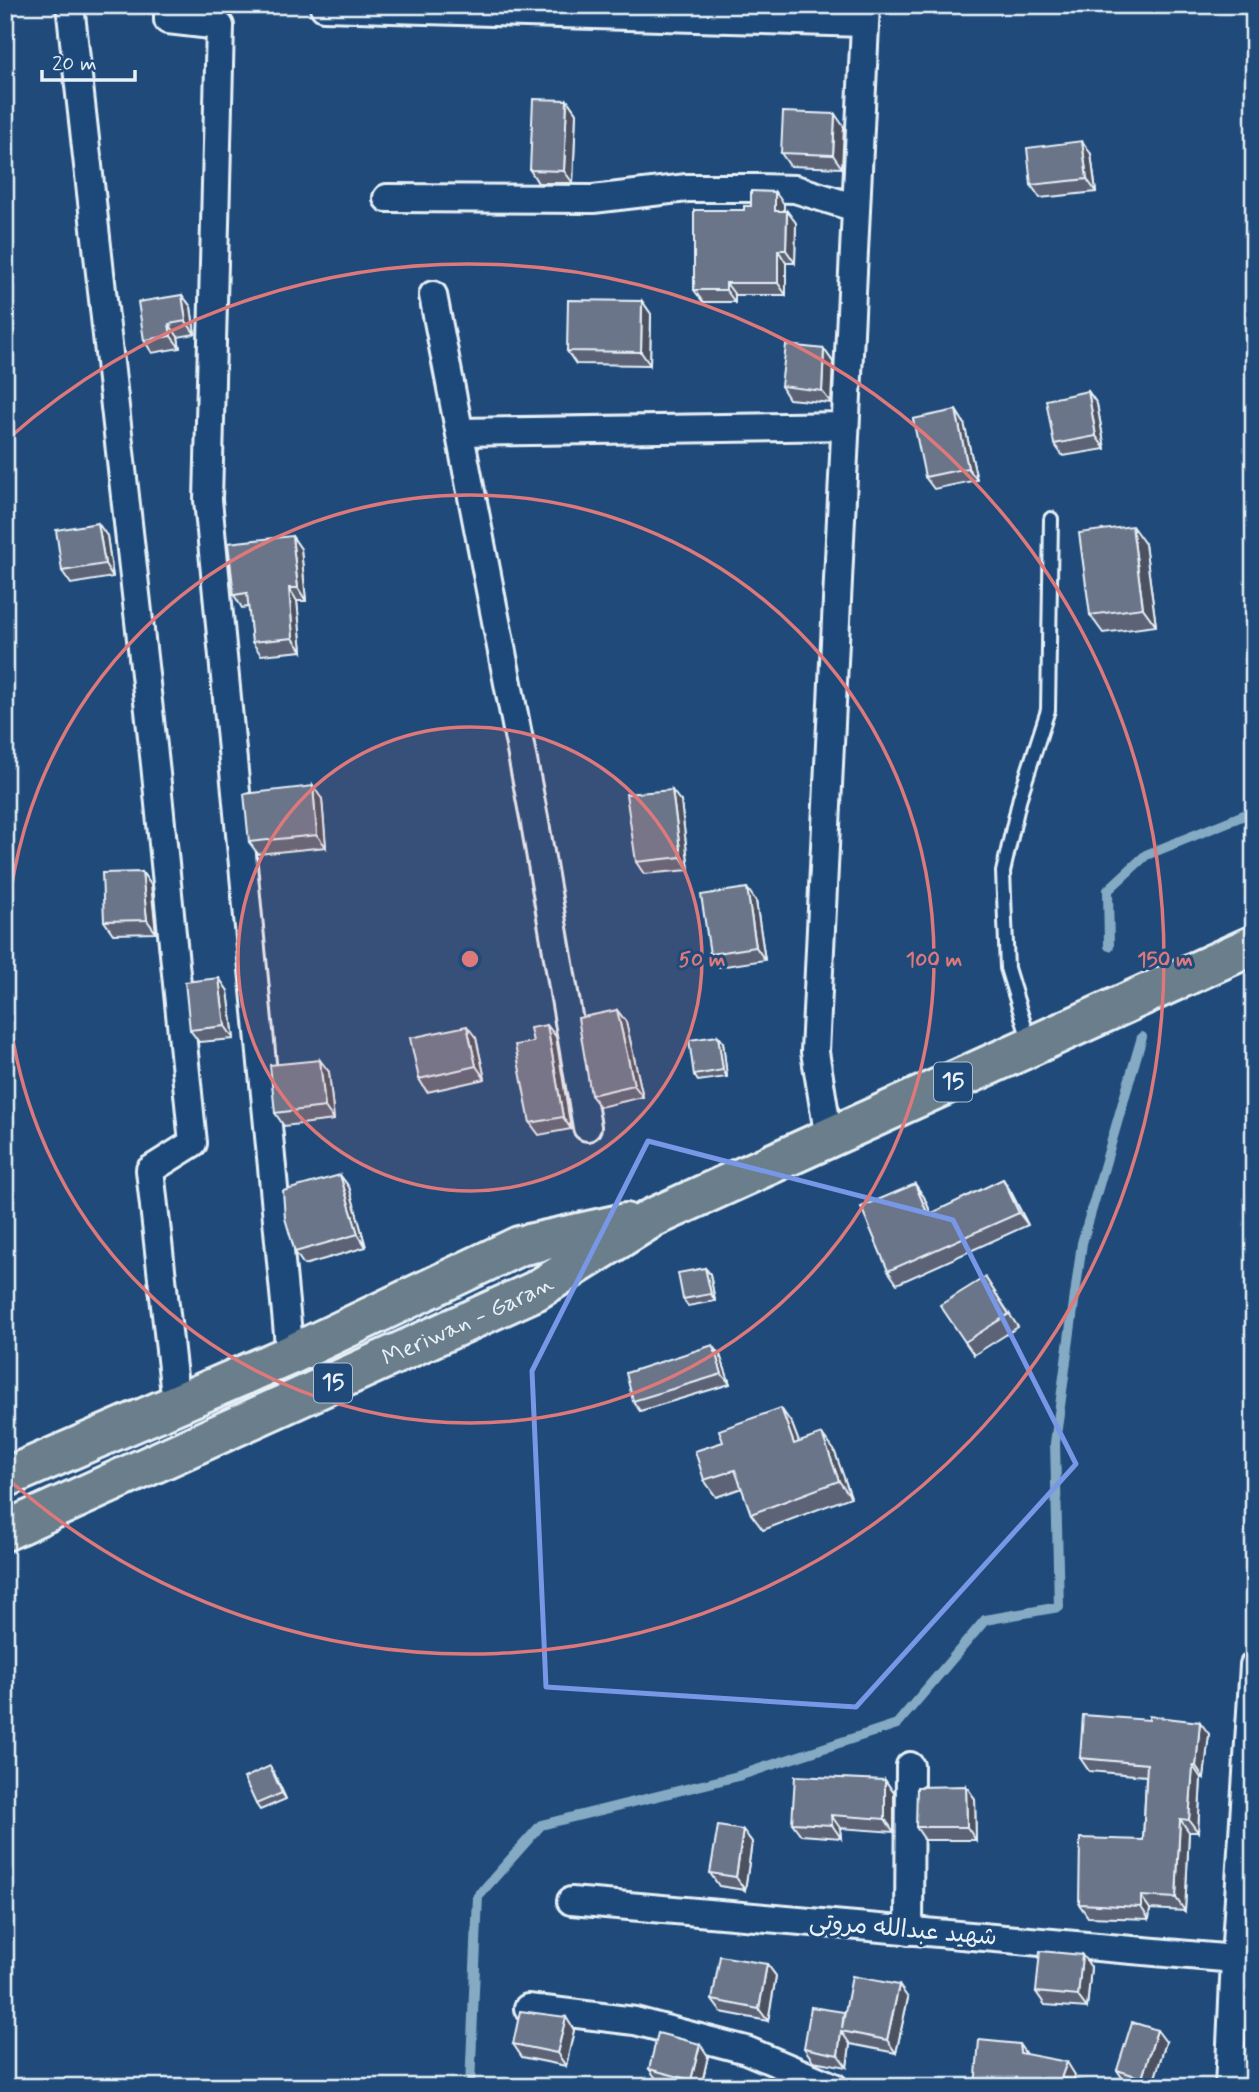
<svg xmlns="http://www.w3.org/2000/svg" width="1259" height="2092" font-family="Mynerve,'Playpen Sans Arabic',sans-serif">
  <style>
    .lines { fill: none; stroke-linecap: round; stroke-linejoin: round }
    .stream { stroke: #85aac3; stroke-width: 10 }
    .service-casing { stroke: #e8f1f8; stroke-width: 18 }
    .minor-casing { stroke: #e8f1f8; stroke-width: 32 }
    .primary-casing { stroke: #e8f1f8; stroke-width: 44 }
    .service { stroke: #1f4a7a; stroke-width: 12 }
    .minor { stroke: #1f4a7a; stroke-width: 26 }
    .primary { stroke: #6b7e8b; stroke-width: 38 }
    .wall { fill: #5c6477; stroke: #e8f1f8; stroke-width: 2 }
    .shaded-wall { fill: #4b5161; stroke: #e8f1f8; stroke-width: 2 }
    .building { fill: #6b748a; stroke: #e8f1f8; stroke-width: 2 }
    .marked { fill: none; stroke: #7897e6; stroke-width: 5; stroke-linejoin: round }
    .ring { fill: none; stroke: #dd787b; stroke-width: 3.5 }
    .labels { text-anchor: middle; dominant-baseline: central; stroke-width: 6; stroke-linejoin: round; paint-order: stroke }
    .shield { fill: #1f4a7a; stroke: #acbfd2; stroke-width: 2 }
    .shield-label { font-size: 23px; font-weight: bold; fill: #e8f1f8 }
    .street-label { font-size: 24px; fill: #e8f1f8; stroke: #1f4a7a }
    .centre { fill: #dd787b; stroke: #1f4a7a; stroke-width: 3.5 }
    .ring-label { font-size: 21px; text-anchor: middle; font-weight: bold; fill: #dd787b; stroke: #1f4a7a; stroke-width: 6; stroke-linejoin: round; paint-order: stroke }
  </style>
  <rect width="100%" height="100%" fill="#1f4a7a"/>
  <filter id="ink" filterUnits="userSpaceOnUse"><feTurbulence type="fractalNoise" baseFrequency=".0143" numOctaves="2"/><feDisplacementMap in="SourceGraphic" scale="14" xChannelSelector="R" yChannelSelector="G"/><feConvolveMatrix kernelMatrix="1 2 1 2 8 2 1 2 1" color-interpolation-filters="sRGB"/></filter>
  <g filter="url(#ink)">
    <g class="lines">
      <g class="stream">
        <polyline points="1109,946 1108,890 1146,855 1254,811"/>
        <polyline points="470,2087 478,1896 541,1825 738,1776 897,1724 985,1620 1059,1607 1055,1443 1082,1243 1142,1037"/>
      </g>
      <defs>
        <polyline id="service" points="1030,1043 1007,968 1003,872 1020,797 1048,710 1051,519"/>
        <g id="minor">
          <polyline points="70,5 155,764 193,1143 150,1170 176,1404"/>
          <polyline points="168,5 168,20 220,26 208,500 290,1355"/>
          <polyline points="324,7 865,23"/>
          <polyline points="387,198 593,199 687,188 758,188 795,189 856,208"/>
          <polyline points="433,295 535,823 587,1127"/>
          <polyline points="460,432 845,426"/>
          <polyline points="829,1139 815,1052 866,5"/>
          <polyline points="571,1901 1235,1959"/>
          <polyline points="909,1931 910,1766"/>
          <polyline points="528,2008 635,2021 746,2050 834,2087"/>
          <polyline points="1229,2087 1235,1959 1254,1665"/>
        </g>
        <g id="primary">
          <polyline points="5,1478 290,1355 519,1246 625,1223"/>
          <path id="s1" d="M 5,1531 L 535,1291 L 652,1218 L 1254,945"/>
        </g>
      </defs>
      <use href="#service" class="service-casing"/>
      <use href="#minor" class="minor-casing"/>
      <use href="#primary" class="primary-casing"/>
      <use href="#service" class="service"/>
      <use href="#minor" class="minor"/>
      <use href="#primary" class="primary"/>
    </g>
    <g class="wall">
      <polygon points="567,100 576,113 573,183 538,183 530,170"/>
      <polygon points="844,127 842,168 790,166 781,153"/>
      <polygon points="1091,154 1096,192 1040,198 1031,185"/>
      <polygon points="784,204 784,211 787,211 796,223 795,263 786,263 786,295 735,295 735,302 703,302 694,290 744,210"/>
      <polygon points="182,295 191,307 195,334 178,337 180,348 152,353 144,340"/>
      <polygon points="642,301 651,314 650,365 576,364 567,351"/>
      <polygon points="824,349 833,362 831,403 789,399 781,386"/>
      <polygon points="1088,391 1097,404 1105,449 1063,456 1054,444"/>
      <polygon points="964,423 977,480 934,489 925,477"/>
      <polygon points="107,536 113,577 71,584 62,571"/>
      <polygon points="292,536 301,549 306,601 297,601 302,651 261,655 252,642 249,607 242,608 234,595"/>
      <polygon points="1145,544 1156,626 1103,633 1090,615"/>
      <polygon points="322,799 326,847 258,854 249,842"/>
      <polygon points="681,802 689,870 644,874 636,862"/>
      <polygon points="142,872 151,885 156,933 113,934 104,921"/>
      <polygon points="756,901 765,960 719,967 710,954"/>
      <polygon points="219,978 228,991 234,1039 199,1042 190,1030"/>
      <polygon points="617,1010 626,1022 643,1097 600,1107 591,1095"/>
      <polygon points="547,1025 556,1037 571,1129 539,1135 530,1123 533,1042"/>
      <polygon points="718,1036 723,1042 727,1077 698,1081 694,1075"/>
      <polygon points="476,1038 485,1079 427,1092 419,1079"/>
      <polygon points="329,1072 334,1120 284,1126 275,1113"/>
      <polygon points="340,1175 349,1187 366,1247 304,1265 295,1252"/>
      <polygon points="1003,1179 1011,1192 1028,1225 897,1284 888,1271 915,1184 924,1197 931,1214"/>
      <polygon points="705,1268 710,1274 715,1301 688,1306 683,1299"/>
      <polygon points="985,1277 1018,1327 974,1355 965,1342"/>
      <polygon points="720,1355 730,1384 640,1411 633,1401"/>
      <polygon points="792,1424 799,1442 834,1450 851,1497 763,1530 751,1514 742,1488 716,1497 704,1480"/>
      <polygon points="1209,1734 1204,1778 1201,1778 1198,1832 1189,1832 1185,1911 1150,1909 1149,1919 1088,1917 1079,1904 1143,1840 1146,1776 1089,1771 1080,1758"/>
      <polygon points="274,1773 286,1799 260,1810 256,1804"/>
      <polygon points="885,1780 894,1793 894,1832 840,1828 841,1838 801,1835 792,1823"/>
      <polygon points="966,1786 975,1799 976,1840 925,1840 916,1827"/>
      <polygon points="743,1830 752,1842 745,1890 719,1886 710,1873"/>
      <polygon points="767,1964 776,1976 768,2021 721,2012 712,2000"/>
      <polygon points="1091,1967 1087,2008 1045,2005 1036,1992"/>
      <polygon points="908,1998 896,2053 850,2044 847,2067 813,2061 804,2048 845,2013"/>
      <polygon points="574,2030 566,2066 522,2057 513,2044"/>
      <polygon points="1166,2042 1152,2087 1140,2087 1125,2082 1117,2070"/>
      <polygon points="708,2056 701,2087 679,2087 658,2081 649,2069"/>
    </g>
    <g class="shaded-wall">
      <polygon points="567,100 576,113 573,183 564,171"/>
      <polygon points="835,114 844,127 842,168 833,155"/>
      <polygon points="1082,141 1091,154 1096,192 1087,179"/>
      <polygon points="775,192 784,204 784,223 775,211"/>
      <polygon points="787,211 796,223 795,263 786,250"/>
      <polygon points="778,250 786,263 786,295 778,283"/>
      <polygon points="726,283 735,295 735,302 726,290"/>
      <polygon points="182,295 191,307 195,334 186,321"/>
      <polygon points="642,301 651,314 650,365 641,352"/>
      <polygon points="169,324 178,337 180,348 171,336"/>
      <polygon points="824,349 833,362 831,403 822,391"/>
      <polygon points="1088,391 1097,404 1105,449 1096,436"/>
      <polygon points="956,410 964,423 977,480 968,468"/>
      <polygon points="98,523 107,536 113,577 105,564"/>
      <polygon points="1132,526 1145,544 1156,626 1143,608"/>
      <polygon points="292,536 301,549 306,601 298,588"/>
      <polygon points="289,588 297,601 302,651 293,638"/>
      <polygon points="313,786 322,799 326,847 317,835"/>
      <polygon points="672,790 681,802 689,870 681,857"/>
      <polygon points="142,872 151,885 156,933 147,920"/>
      <polygon points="747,888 756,901 765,960 756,947"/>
      <polygon points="219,978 228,991 234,1039 225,1026"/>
      <polygon points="617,1010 626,1022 643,1097 634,1085"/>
      <polygon points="547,1025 556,1037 571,1129 563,1117"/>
      <polygon points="467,1026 476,1038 485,1079 476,1066"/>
      <polygon points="718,1036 723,1042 727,1077 723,1070"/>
      <polygon points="320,1060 329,1072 334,1120 325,1107"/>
      <polygon points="340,1175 349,1187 366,1247 358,1234"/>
      <polygon points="1003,1179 1011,1192 1028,1225 1019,1213"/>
      <polygon points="915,1184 924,1197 937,1228 928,1215"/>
      <polygon points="705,1268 710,1274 715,1301 711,1294"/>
      <polygon points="713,1345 720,1355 730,1384 722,1374"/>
      <polygon points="781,1408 792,1424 806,1461 794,1444"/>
      <polygon points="822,1434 834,1450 851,1497 839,1481"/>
      <polygon points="1200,1722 1209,1734 1204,1778 1196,1766"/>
      <polygon points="270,1766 274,1773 286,1799 282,1793"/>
      <polygon points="1193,1766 1201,1778 1198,1832 1189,1820"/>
      <polygon points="885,1780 894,1793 894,1832 885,1819"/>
      <polygon points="966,1786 975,1799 976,1840 967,1827"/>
      <polygon points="831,1815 840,1828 841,1838 832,1825"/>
      <polygon points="1180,1819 1189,1832 1185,1911 1176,1898"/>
      <polygon points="743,1830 752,1842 745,1890 736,1877"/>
      <polygon points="1141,1896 1150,1909 1149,1919 1141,1907"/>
      <polygon points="1082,1955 1091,1967 1087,2008 1078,1996"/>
      <polygon points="767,1964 776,1976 768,2021 759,2009"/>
      <polygon points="899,1985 908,1998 896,2053 887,2040"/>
      <polygon points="566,2017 574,2030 566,2066 557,2053"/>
      <polygon points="1157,2030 1166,2042 1152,2087 1149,2087 1142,2078"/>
      <polygon points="841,2031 850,2044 847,2067 838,2055"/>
      <polygon points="700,2044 708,2056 701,2087 696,2087 691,2080"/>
      <polygon points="1019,2044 1028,2057 1020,2053"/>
      <polygon points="1067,2062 1075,2075 1072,2087 1061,2078"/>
    </g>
    <g class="building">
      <polygon points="533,99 567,100 564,171 530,170"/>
      <polygon points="783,112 835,114 833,155 781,153"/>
      <polygon points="1082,141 1087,179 1031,185 1027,148"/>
      <polygon points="751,191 775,192 775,211 787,211 786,250 778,250 778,283 726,283 726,290 694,290 694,210 744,210 744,206 751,206"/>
      <polygon points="182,295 186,321 169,324 171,336 144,340 138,302"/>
      <polygon points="568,300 642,301 641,352 567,351"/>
      <polygon points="786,345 824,349 822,391 781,386"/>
      <polygon points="1088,391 1096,436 1054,444 1046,400"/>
      <polygon points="956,410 968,468 925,477 913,419"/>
      <polygon points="98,523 105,564 62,571 56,530"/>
      <polygon points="1132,526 1143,608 1090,615 1079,533"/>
      <polygon points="292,536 298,588 289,588 293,638 252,642 247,593 234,595 228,543"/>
      <polygon points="313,786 317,835 249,842 244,794"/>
      <polygon points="672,790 681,857 636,862 626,794"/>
      <polygon points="142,872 147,920 104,921 102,873"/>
      <polygon points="747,888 756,947 710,954 701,895"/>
      <polygon points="219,978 225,1026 190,1030 185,982"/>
      <polygon points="617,1010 634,1085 591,1095 578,1018"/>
      <polygon points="547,1025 563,1117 530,1123 515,1045 533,1042 530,1028"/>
      <polygon points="467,1026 476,1066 419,1079 410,1038"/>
      <polygon points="718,1036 723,1070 694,1075 689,1040"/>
      <polygon points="320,1060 325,1107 275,1113 270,1065"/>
      <polygon points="340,1175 358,1234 295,1252 285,1218 283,1191"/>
      <polygon points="1003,1179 1019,1213 888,1271 861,1207 915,1184 928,1215"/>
      <polygon points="705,1268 711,1294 683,1299 678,1273"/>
      <polygon points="985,1277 1009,1314 965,1342 940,1305"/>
      <polygon points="713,1345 722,1374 633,1401 626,1373"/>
      <polygon points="781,1408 794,1444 822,1434 839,1481 751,1514 735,1470 704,1480 695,1451 723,1442 719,1430"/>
      <polygon points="1083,1715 1149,1720 1149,1716 1200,1722 1196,1766 1193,1766 1189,1820 1180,1819 1176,1898 1141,1896 1141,1907 1079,1904 1080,1838 1143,1840 1147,1764 1080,1758"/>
      <polygon points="270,1766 282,1793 256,1804 244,1778"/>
      <polygon points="795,1776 885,1780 885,1819 831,1815 832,1825 792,1823"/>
      <polygon points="966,1786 967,1827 916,1827 917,1787"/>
      <polygon points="718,1826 743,1830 736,1877 710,1873"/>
      <polygon points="1040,1951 1082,1955 1078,1996 1036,1992"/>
      <polygon points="720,1956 767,1964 759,2009 712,2000"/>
      <polygon points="852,1976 899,1985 887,2040 841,2031 838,2055 804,2048 811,2007 844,2012 842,2028"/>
      <polygon points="520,2011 566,2017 557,2053 513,2044"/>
      <polygon points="1132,2022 1157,2030 1142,2078 1117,2070"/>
      <polygon points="658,2033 700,2044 691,2080 649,2069"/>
      <polygon points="979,2040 1019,2044 1020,2053 1067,2062 1061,2078 1108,2085 1107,2087 975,2087"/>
    </g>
  </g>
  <path class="marked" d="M 648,1141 L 953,1220 L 1076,1464 L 856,1707 L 546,1687 L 532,1371 Z"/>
  <circle cx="470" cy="959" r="232" fill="#dd787b" fill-opacity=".12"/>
  <g class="ring">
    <circle cx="470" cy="959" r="232"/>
    <circle cx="470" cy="959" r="464"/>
    <path d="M9 438A695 695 0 1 1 9 1480"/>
  </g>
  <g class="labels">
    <g class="shield">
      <rect x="934" y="1062.5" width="38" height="39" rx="5"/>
      <rect x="314" y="1363.5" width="38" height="39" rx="5"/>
    </g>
    <g class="shield-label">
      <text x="953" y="1082">15</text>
      <text x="333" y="1383">15</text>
    </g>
    <g class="street-label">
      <text stroke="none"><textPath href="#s1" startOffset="508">Meriwan - Garan</textPath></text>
      <text transform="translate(903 1930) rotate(5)">شهید عبدالله مروتی</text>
    </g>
  </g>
  <circle cx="470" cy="959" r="10" class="centre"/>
  <g class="ring-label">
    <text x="702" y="966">50 m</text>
    <text x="934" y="966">100 m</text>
    <text x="1165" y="966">150 m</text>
  </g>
  <rect width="1259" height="2092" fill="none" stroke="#1f4a7a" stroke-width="28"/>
  <rect x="14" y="14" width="1231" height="2064" fill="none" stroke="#e8f1f8" stroke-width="2.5" filter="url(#ink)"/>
  <path d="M42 70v10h93v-10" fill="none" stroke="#e8f1f8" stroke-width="3.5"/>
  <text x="52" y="70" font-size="21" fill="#e8f1f8" stroke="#1f4a7a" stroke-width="5" paint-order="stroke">20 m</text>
</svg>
